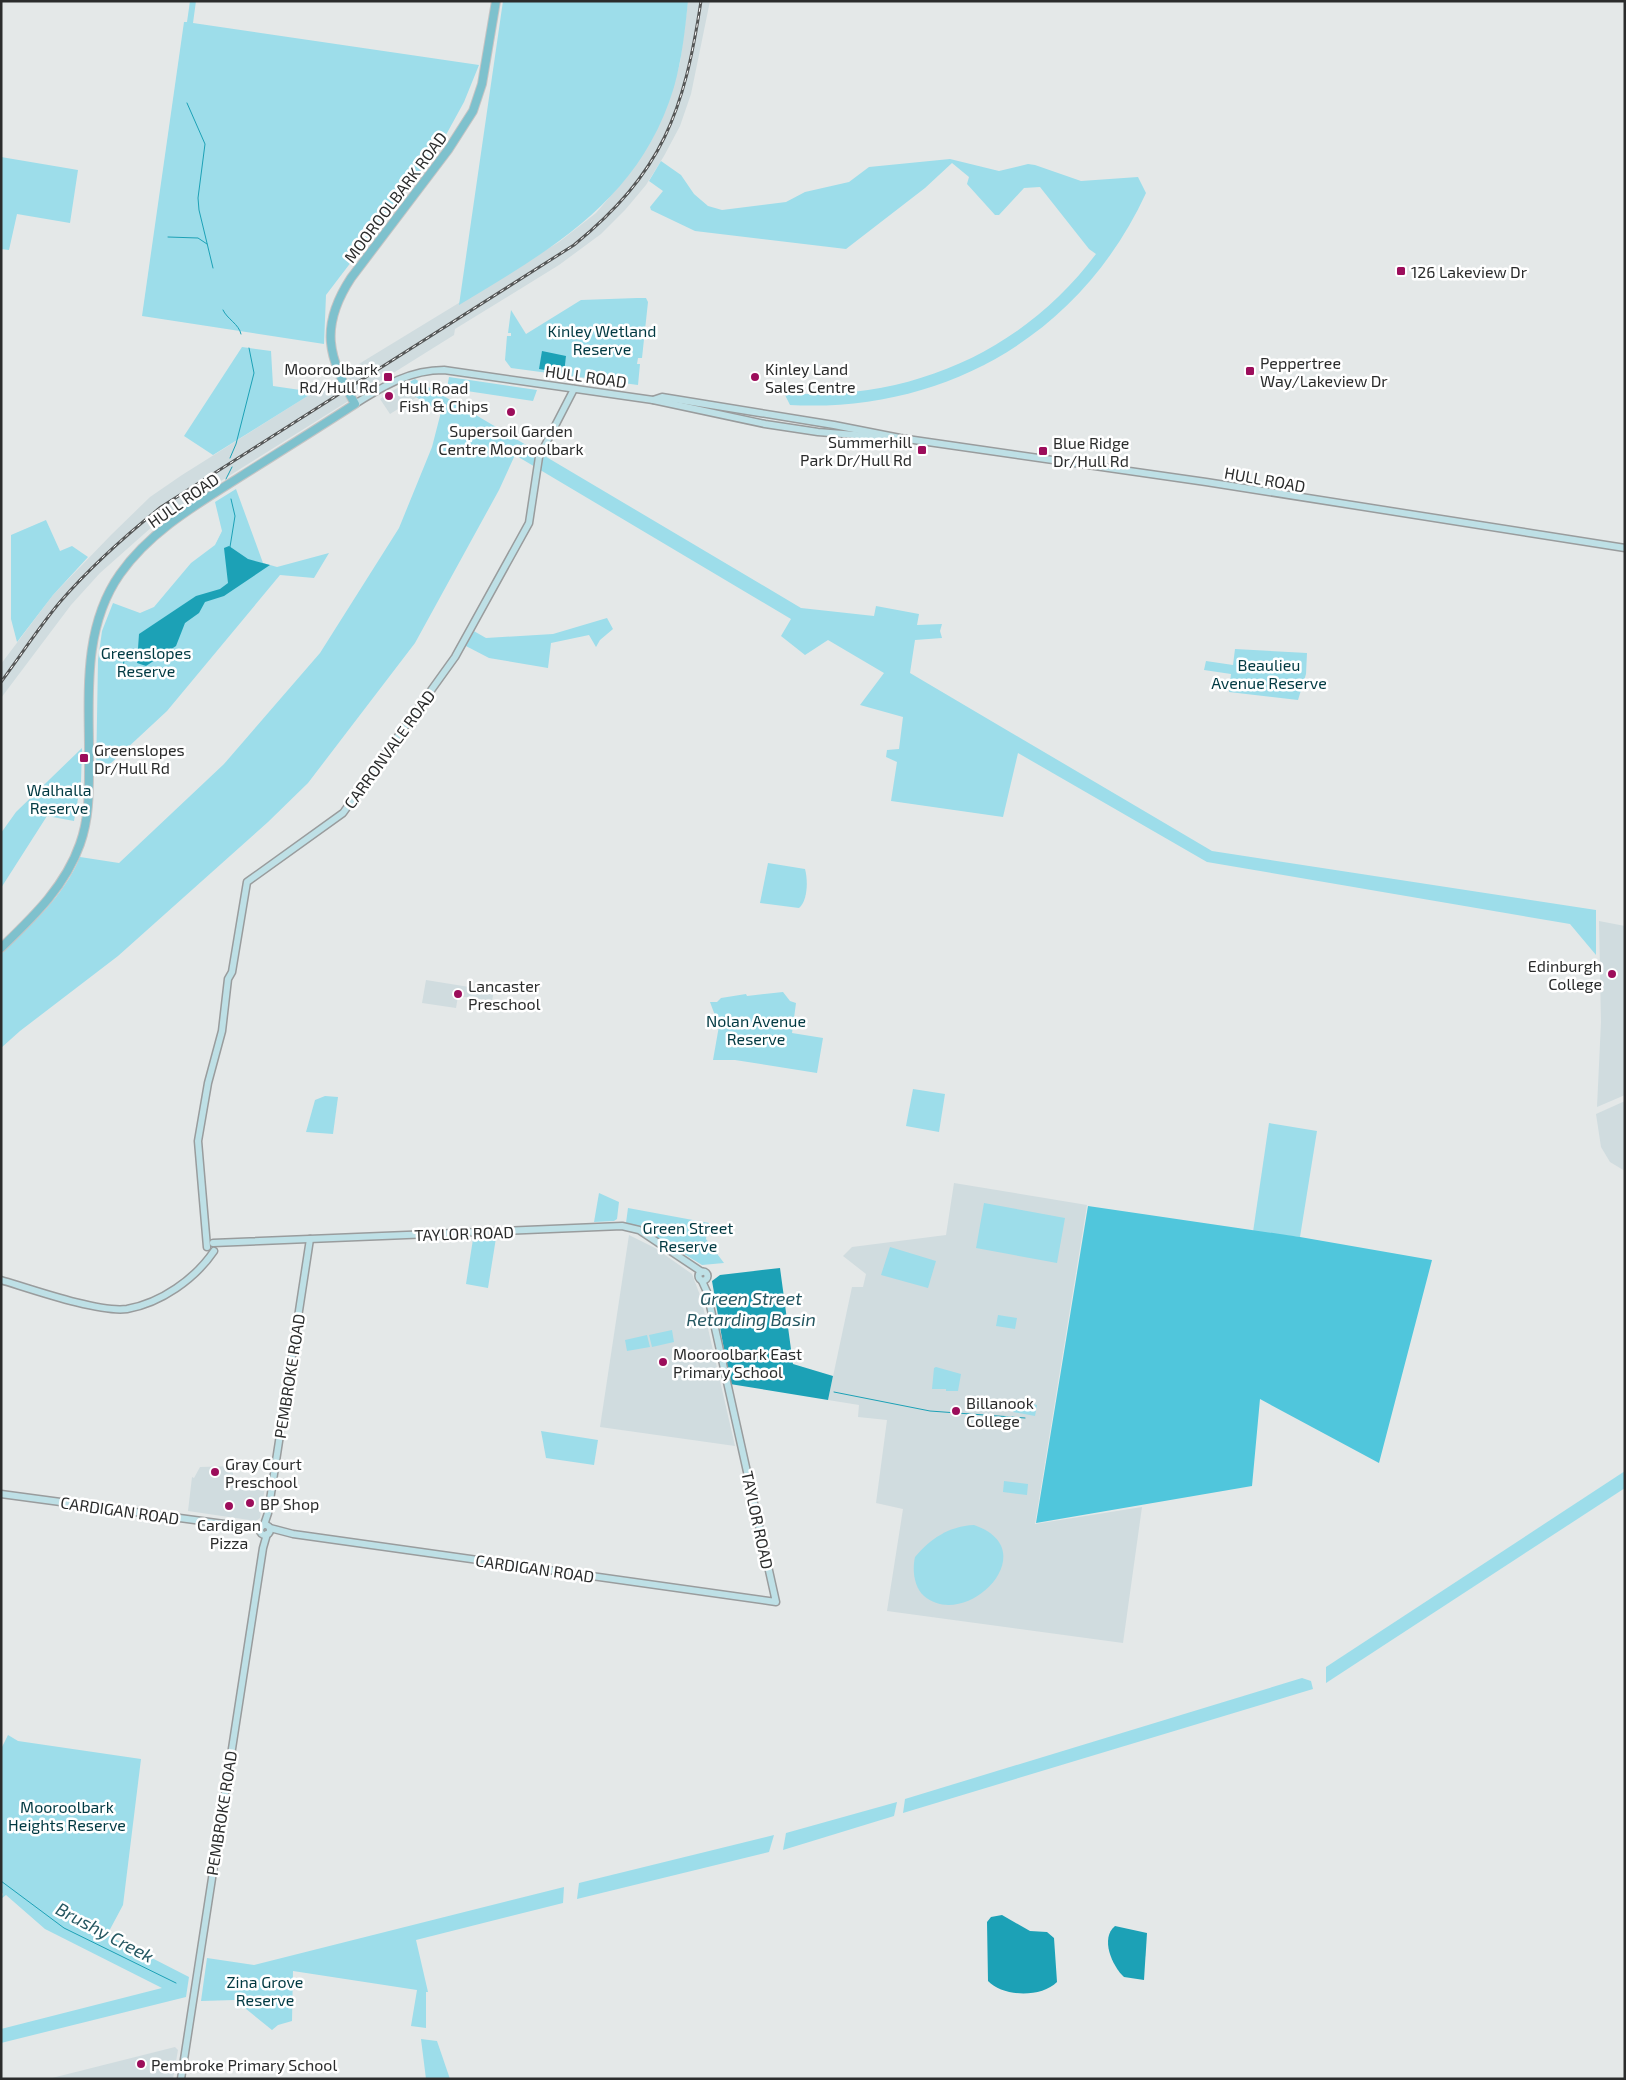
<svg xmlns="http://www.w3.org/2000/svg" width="1626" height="2080" font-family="'Exo 2',sans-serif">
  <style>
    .built { fill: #d0dcdf }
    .green { fill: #9dddea }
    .forest { fill: #50c6dc }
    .water { fill: #1ca1b6 }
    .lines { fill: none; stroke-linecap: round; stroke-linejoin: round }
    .stream { stroke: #1ca1b6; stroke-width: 1 }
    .secondary-casing { stroke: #999c9d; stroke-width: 9 }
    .primary-casing { stroke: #c4c4c4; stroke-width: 10 }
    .secondary { stroke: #bee0e6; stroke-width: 6 }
    .primary { stroke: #7ec1cd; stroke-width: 8 }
    .rail-casing { stroke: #555757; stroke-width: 3 }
    .rail { stroke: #fff; stroke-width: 1; stroke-dasharray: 4; stroke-linecap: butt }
    .poi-dot { fill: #9c0d5b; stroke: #fff; stroke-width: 2 }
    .labels { text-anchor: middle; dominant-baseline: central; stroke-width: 5; stroke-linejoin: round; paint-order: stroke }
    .street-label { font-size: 16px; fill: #2b2c2c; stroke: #fff }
    .poi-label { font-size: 16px; fill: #2b2c2c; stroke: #fff; text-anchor: start }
    .park-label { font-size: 16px; fill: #003942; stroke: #fff }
    .water-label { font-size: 18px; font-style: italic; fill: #255761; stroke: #fff }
  </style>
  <rect width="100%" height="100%" fill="#e4e8e8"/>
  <g class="built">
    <polygon points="688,1 710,1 691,94 680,126 664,156 646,185 625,210 601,234 559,265 455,329 454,335 358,395 344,373 559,242 596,213 626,178 651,141 669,101 680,63"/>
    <polygon points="336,378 350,400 162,518 100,573 71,605 1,698 1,664 53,595 111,535 150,497 182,475"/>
    <polygon points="399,387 417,397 390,414 380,399"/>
    <polygon points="1599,921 1625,926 1625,1095 1597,1107 1601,1022"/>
    <polygon points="426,980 494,991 492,1001 458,996 456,1008 422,1003"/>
    <polygon points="1625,1101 1625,1171 1610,1162 1601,1147 1596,1114"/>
    <polygon points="954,1183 1087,1205 1035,1524 1142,1507 1123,1643 887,1611 903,1509 876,1503 887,1420 858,1417 859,1405 828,1400 852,1287 863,1287 866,1274 843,1256 852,1247 946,1235"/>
    <polygon points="629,1235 655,1248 692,1274 701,1298 735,1446 600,1427"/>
    <polygon points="234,1466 232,1483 265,1487 260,1518 256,1521 188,1511 192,1477 194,1478 200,1467"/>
    <polygon points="175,2047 178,2050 173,2079 48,2079"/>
  </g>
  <g class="green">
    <polygon points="190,1 196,1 193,23 479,65 464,102 441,144 326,295 324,344 142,316 184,22 187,22"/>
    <path d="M 503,1 L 688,1 C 685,30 682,59 674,87 C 640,200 553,248 459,305 Z"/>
    <polygon points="1,157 78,170 70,223 17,214 9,250 1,249"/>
    <path d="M 950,159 L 999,171 L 1028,164 L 1035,165 L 1081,181 L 1138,177 L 1146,193 C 1081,334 946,413 790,405 L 784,393 C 907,402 1022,353 1096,254 L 1089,249 L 1040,187 L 1024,188 L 999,215 L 995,215 L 967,184 L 969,177 L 952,163 L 925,188 L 846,249 L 695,231 L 651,210 L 650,207 L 663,191 L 649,181 L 661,161 L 681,175 L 694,194 L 708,206 L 722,210 L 786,202 L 805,192 L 849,182 L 869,167 Z"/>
    <polygon points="637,298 646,298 648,302 642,358 638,358 637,364 640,364 638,385 511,368 505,360 507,336 511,336 511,333 508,333 511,310 526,334 581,300"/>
    <polygon points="242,347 271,351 273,386 314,392 213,455 184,436"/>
    <polygon points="449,377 537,390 533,401 447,388"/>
    <path d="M 415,379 L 801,608 L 874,616 L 876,606 L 919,614 L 917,625 L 942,624 L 940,631 L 942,638 L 915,640 L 910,673 L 1212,851 L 1596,910 L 1596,955 L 1570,924 L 1207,862 L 1018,753 L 1003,817 L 891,801 L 897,762 L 886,757 L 887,750 L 899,749 L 903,717 L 860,705 L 884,673 L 828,640 L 805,655 L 781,636 L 791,619 L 515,455 L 499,490 L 415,643 L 308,783 L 268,822 L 118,956 L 20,1031 L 1,1048 L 1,953 C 31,925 64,896 80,857 L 119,863 L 224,764 L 320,653 L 399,528 L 432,447 L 441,412 L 399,387 Z"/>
    <polygon points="236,489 263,563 277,567 329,553 314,578 280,575 167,711 96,777 98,660 102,631 113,603 140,613 154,607 191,563 215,545 222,531 215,502"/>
    <polygon points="46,520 60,551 72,546 88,557 53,595 17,642 11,619 11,535"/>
    <polygon points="607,618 613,629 600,640 596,647 589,635 551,643 548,668 489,658 464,645 472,630 486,638 553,634"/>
    <polygon points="1235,649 1307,653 1306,674 1298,700 1229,692 1231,674 1204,670 1206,661 1233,665"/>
    <polygon points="82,748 81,782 74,821 47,816 1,888 1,833 16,812"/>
    <path d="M 768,863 L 805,869 C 808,880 808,900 799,908 L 760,903 Z"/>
    <polygon points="783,992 790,1001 796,1003 792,1033 823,1038 817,1073 735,1060 713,1060 719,1026 710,1002 717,1002 721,998 746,994 747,996"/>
    <polygon points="913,1089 945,1094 939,1132 906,1126"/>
    <polygon points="325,1096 338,1097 333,1134 306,1132 315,1100"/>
    <polygon points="1269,1123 1317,1131 1300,1237 1253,1232"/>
    <polygon points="599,1193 619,1202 617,1219 614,1221 594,1222"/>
    <polygon points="984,1203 1065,1218 1057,1263 976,1248"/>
    <polygon points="628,1208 709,1223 706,1239 724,1263 702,1265 650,1233 626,1223"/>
    <polygon points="496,1238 488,1288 466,1284 473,1239"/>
    <polygon points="890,1247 936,1261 928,1288 881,1275"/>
    <polygon points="998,1315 1017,1318 1015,1329 996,1326"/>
    <polygon points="672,1330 674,1342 652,1347 649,1335"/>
    <polygon points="647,1335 650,1347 627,1351 625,1340"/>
    <polygon points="936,1367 961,1374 958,1391 946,1391 946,1389 932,1389 934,1368"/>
    <polygon points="1015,1401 1037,1405 1035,1416 1013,1412"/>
    <polygon points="541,1431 598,1440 594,1465 546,1458"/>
    <polygon points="1625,1471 1625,1488 1326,1683 1326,1667"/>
    <polygon points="1004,1481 1028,1484 1027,1495 1003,1492"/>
    <path d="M 974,1525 C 1047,1550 966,1632 924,1596 C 914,1587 912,1570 915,1557 C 930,1539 949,1526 974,1525 Z"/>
    <polygon points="1302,1678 1311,1681 1313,1689 903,1813 905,1799"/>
    <polygon points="8,1735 18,1741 141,1759 123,1905 107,1935 189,1977 186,1997 1,2043 1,2029 162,1988 45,1929 6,1895 1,1899 3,1894 1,1892 1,1749"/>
    <polygon points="897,1802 894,1816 783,1850 786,1833"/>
    <polygon points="774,1835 769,1852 577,1899 579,1883"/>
    <polygon points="564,1887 563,1903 416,1940 428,1992 426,1992 426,2028 411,2026 417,1990 293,1971 292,2021 278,2025 272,2030 235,2000 201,2001 207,1958 254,1965"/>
    <polygon points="421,2039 437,2041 450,2079 426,2079"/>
  </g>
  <polygon class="forest" points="1088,1206 1300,1237 1432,1260 1379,1463 1260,1399 1252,1486 1036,1523"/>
  <g class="water">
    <polygon points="542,351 566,356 564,373 539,369"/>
    <polygon points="229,546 248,559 270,565 224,596 205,602 199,613 185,623 176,646 146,666 137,663 139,634 196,596 220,589 228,583 224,548"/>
    <polygon points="780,1268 793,1364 833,1376 828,1400 730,1384 712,1281 720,1275"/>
    <path d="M 1002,1915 L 1030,1931 L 1047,1932 L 1054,1938 L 1057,1982 C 1041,1998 1003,1997 988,1981 L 987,1922 L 991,1917 Z"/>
    <path d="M 1115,1926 L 1147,1933 L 1144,1980 L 1124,1977 C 1112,1966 1100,1938 1115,1926 Z"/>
  </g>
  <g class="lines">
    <g class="stream">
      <polyline points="187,103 205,144 198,198 199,210 213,268"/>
      <polyline points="168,237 198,238 207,244"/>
      <path d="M 223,310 C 227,319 239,324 241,334"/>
      <polyline points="230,458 236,444 254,373 249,348"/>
      <polyline points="226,479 232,467"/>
      <polyline points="230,547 235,516 231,499"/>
      <polyline points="122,674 125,654 138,651"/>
      <polyline points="834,1392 930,1411 1025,1418"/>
      <polyline points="1,1881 64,1928 176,1983"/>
    </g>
    <defs>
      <g id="secondary">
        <polyline points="653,400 662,397 834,425 900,438 1206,482 1625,548"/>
        <path d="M 355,404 C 384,386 409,370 444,370 L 653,400 L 765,424 L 818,432 L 880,437"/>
        <polyline points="213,1243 622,1226 639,1230 702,1272"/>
        <polyline points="207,1247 198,1141 208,1083 222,1031 228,979 232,972 247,882 343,813 455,657 529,523 539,457 574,389"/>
        <circle cx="703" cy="1276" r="4.5"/>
        <path d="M 1,1280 C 31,1289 99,1313 127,1309 C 161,1303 195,1279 214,1251"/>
        <polyline points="1,1494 239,1526 261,1527"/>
        <polyline points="264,1525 268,1513 310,1239"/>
        <circle cx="265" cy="1530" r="5"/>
        <polyline points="270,1528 293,1534 776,1602 707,1292 702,1281"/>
        <polyline points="181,2079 263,1548 267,1534"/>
      </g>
      <path id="primary" d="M 1,948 C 33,917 65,887 80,844 C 89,819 89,794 89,769 C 90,703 80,631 120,574 C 151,530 199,503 243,475 C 281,451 318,428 355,404 C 328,357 319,327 351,278 L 448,150 L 473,111 L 482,84 L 496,1"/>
    </defs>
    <use href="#secondary" class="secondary-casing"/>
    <use href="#primary" class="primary-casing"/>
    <use href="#secondary" class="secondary"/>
    <use href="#primary" class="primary"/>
    <defs>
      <path id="rail" d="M 1,682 C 21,655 39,627 60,602 C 91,566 125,536 161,507 L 574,245 C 663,172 684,112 701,1"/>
    </defs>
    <use href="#rail" class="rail-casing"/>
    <use href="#rail" class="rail"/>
  </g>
  <g class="poi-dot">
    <rect x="1396" y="266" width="10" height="10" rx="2.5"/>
    <rect x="1245" y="366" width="10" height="10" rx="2.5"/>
    <rect x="383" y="372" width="10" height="10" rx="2.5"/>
    <circle cx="755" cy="377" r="5"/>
    <circle cx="389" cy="396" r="5"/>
    <circle cx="511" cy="412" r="5"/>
    <rect x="917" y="445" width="10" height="10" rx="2.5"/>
    <rect x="1038" y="446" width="10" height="10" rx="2.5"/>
    <rect x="79" y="753" width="10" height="10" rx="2.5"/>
    <circle cx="1612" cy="974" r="5"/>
    <circle cx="458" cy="994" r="5"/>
    <circle cx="663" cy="1362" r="5"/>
    <circle cx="956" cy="1411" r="5"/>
    <circle cx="215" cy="1472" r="5"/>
    <circle cx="250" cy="1503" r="5"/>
    <circle cx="229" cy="1506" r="5"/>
    <circle cx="141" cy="2064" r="5"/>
  </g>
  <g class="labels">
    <g class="street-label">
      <text transform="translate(395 197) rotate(-53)">MOOROOLBARK ROAD</text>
      <text transform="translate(586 376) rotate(8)">HULL ROAD</text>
      <text transform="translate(1265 479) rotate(10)">HULL ROAD</text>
      <text transform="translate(183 500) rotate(-35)">HULL ROAD</text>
      <text transform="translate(389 749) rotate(-54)">CARRONVALE ROAD</text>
      <text transform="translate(464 1233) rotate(-2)">TAYLOR ROAD</text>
      <text transform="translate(289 1376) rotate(-81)">PEMBROKE ROAD</text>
      <text transform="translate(120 1510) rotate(8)">CARDIGAN ROAD</text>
      <text transform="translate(758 1520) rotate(78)">TAYLOR ROAD</text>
      <text transform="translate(535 1568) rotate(8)">CARDIGAN ROAD</text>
      <text transform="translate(221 1813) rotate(-81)">PEMBROKE ROAD</text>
    </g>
    <g class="poi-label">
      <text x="1411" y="271">126 Lakeview Dr</text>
      <text x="1260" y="362">Peppertree<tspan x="1260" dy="18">Way/Lakeview Dr</tspan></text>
      <text x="378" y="368" text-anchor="end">Mooroolbark<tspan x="378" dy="18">Rd/Hull Rd</tspan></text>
      <text x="765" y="368">Kinley Land<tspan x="765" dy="18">Sales Centre</tspan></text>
      <text x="399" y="387">Hull Road<tspan x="399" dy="18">Fish &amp; Chips</tspan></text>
      <text x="511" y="430" text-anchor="middle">Supersoil Garden<tspan x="511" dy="18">Centre Mooroolbark</tspan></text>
      <text x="912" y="441" text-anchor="end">Summerhill<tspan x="912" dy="18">Park Dr/Hull Rd</tspan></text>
      <text x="1053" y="442">Blue Ridge<tspan x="1053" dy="18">Dr/Hull Rd</tspan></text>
      <text x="94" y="749">Greenslopes<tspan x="94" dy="18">Dr/Hull Rd</tspan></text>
      <text x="1602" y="965" text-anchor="end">Edinburgh<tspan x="1602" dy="18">College</tspan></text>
      <text x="468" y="985">Lancaster<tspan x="468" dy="18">Preschool</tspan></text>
      <text x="673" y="1353">Mooroolbark East<tspan x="673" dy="18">Primary School</tspan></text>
      <text x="966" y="1402">Billanook<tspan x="966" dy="18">College</tspan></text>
      <text x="225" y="1463">Gray Court<tspan x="225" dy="18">Preschool</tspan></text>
      <text x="260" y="1503">BP Shop</text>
      <text x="229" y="1524" text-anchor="middle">Cardigan<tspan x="229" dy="18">Pizza</tspan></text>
      <text x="151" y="2064">Pembroke Primary School</text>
    </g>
    <g class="park-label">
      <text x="602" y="330">Kinley Wetland<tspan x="602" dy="18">Reserve</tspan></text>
      <text x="146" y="652">Greenslopes<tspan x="146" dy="18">Reserve</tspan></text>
      <text x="1269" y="664">Beaulieu<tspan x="1269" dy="18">Avenue Reserve</tspan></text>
      <text x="59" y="789">Walhalla<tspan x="59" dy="18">Reserve</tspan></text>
      <text x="756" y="1020">Nolan Avenue<tspan x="756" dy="18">Reserve</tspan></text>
      <text x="688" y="1227">Green Street<tspan x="688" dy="18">Reserve</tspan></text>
      <text x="67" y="1806">Mooroolbark<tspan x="67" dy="18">Heights Reserve</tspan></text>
      <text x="265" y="1981">Zina Grove<tspan x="265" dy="18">Reserve</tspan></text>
    </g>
    <g class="water-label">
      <text x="751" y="1298">Green Street<tspan x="751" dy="21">Retarding Basin</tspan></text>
      <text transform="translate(105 1932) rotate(28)">Brushy Creek</text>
    </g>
  </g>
  <rect width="1626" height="2080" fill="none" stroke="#2b2c2c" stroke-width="5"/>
</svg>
